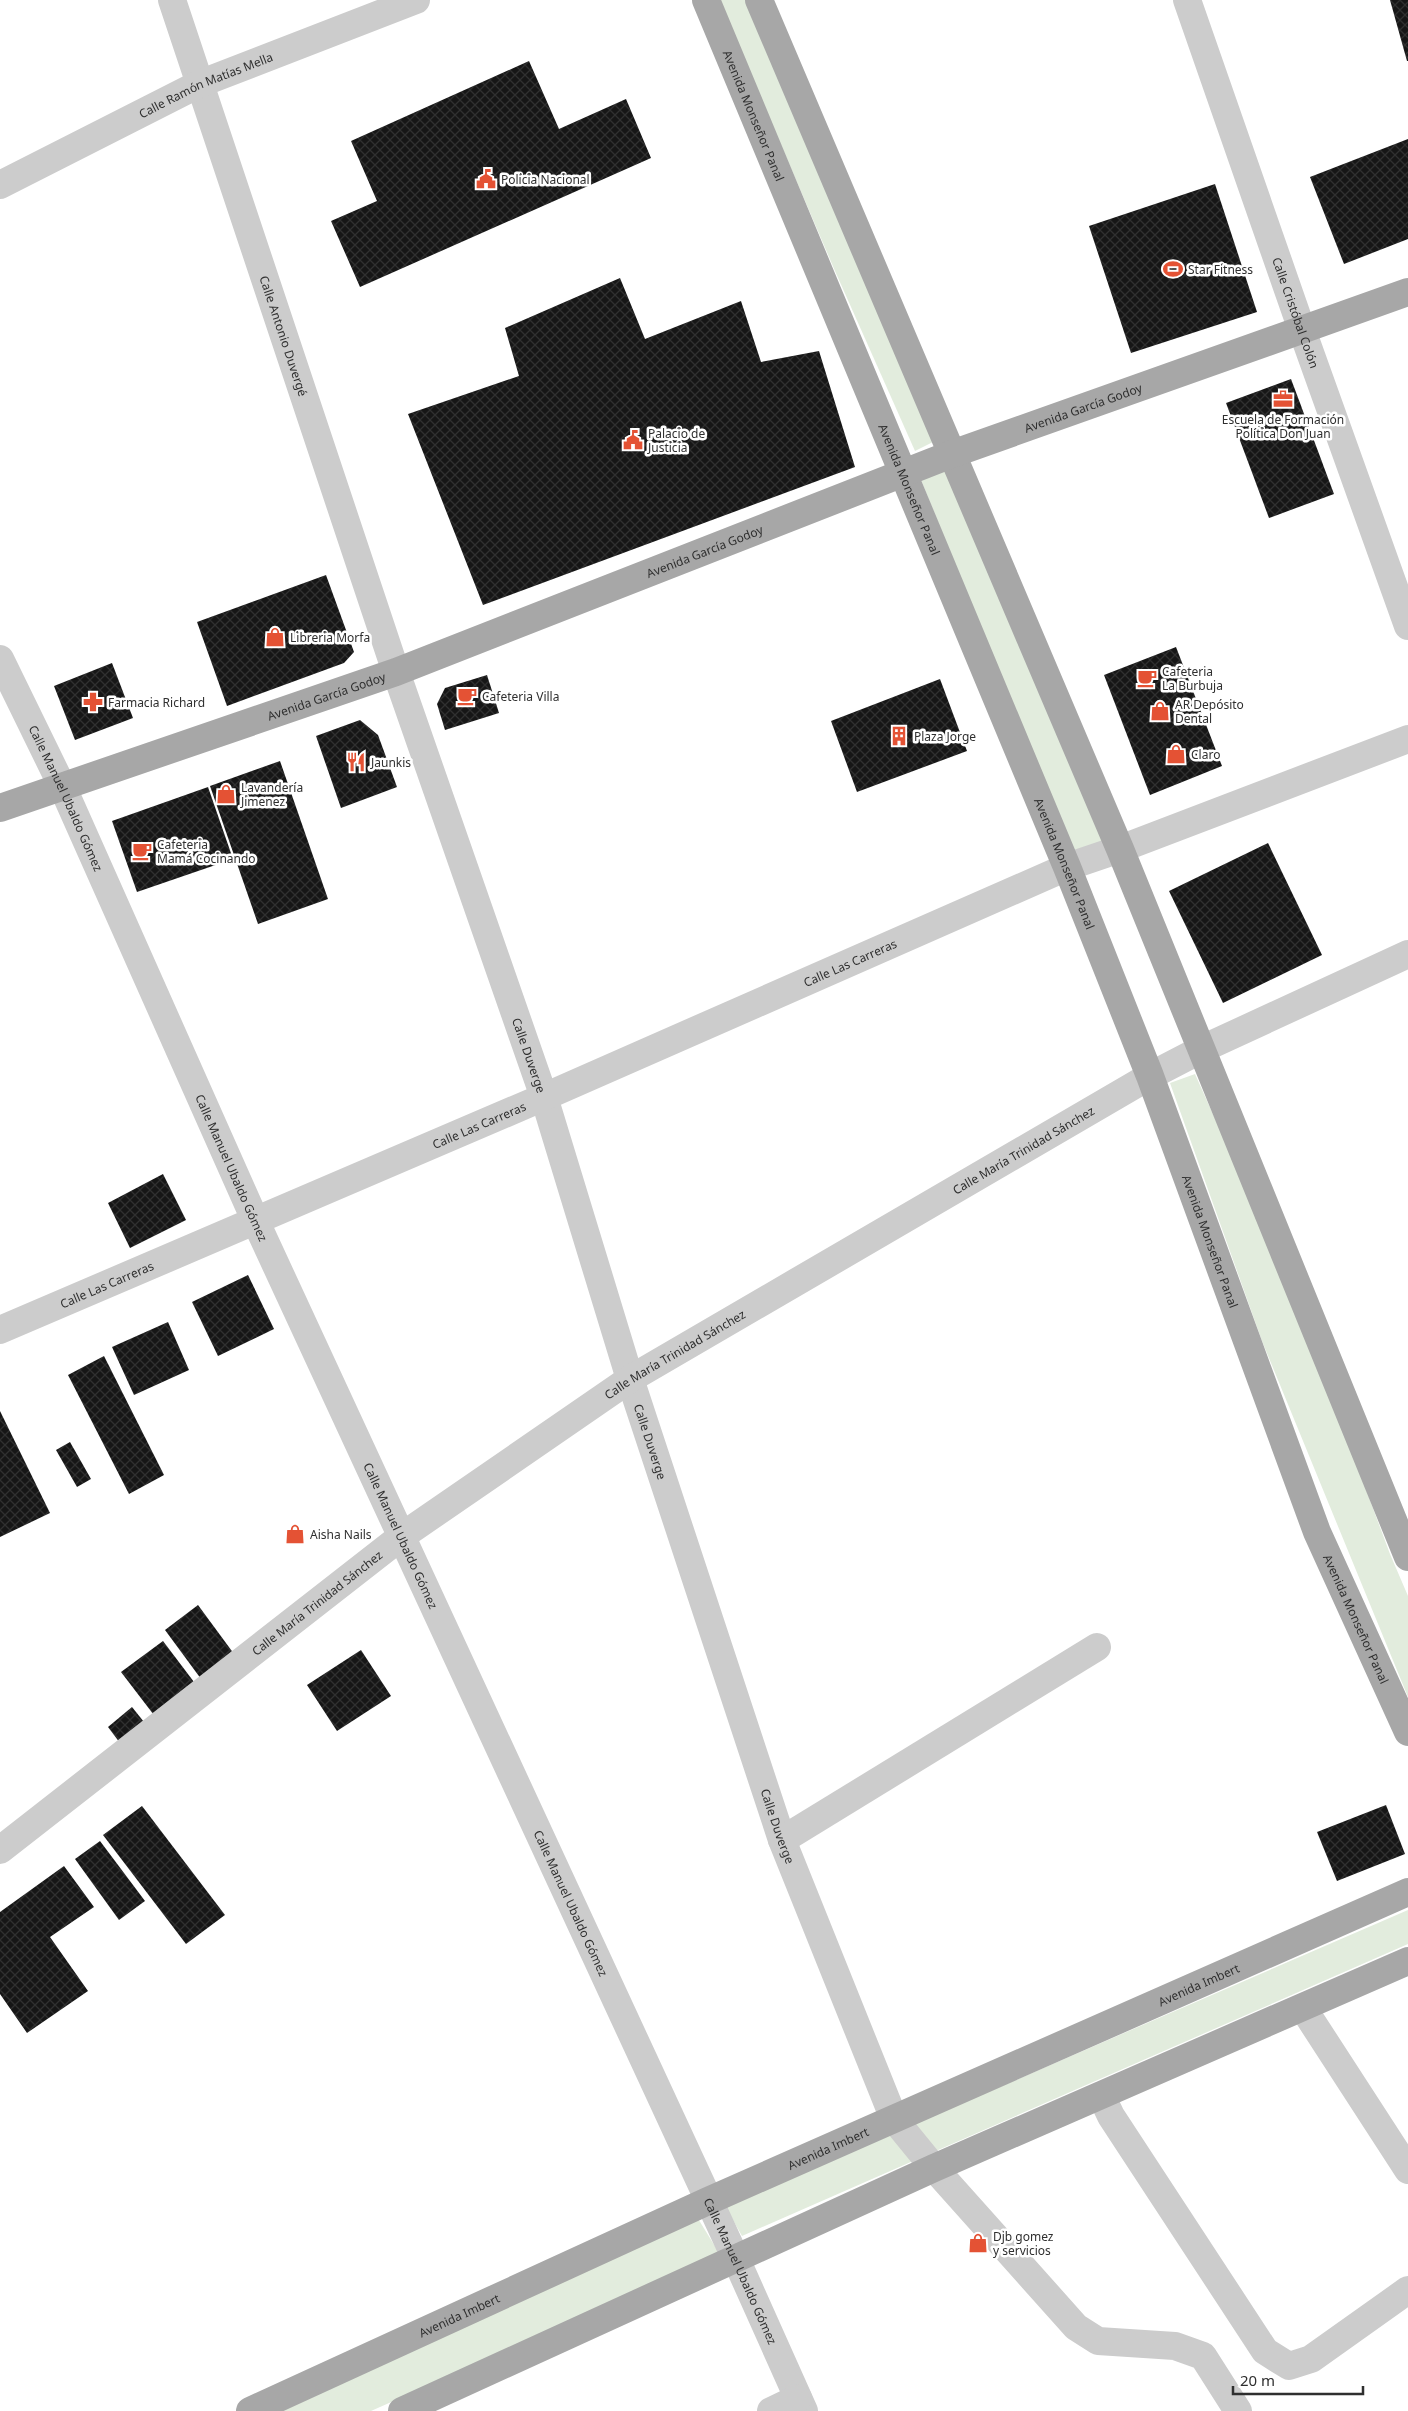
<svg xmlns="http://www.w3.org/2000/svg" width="1408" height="2411" font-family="'Noto Sans',sans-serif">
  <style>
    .green { fill: #e2ecdd }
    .building { fill: url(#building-cross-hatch) }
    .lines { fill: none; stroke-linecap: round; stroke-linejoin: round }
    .minor { stroke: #ccc; stroke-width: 28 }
    .major { stroke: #a7a7a7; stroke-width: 28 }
    .labels { text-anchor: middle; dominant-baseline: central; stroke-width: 5; stroke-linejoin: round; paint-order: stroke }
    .street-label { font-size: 12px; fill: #2f2f2f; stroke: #fff }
    .poi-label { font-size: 12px; fill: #2f2f2f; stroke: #fff; text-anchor: start }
  </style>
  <defs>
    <pattern id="building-cross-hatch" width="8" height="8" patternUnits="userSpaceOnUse" patternTransform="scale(1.25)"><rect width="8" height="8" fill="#161616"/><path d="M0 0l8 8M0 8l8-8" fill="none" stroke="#303030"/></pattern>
  </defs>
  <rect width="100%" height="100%" fill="#fff"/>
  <g class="green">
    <polygon points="719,0 748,0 935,441 915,451 835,271"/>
    <polygon points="945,470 1105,841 1072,853 921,480"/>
    <polygon points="1195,1074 1292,1291 1390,1554 1408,1596 1408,1697 1262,1341 1170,1083"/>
    <polygon points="1408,1910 1408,1944 742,2236 725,2206"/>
    <polygon points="697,2217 721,2256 371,2411 278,2411"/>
  </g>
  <g class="building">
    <polygon points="1390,0 1408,0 1408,61 1407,61"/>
    <polygon points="529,61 559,129 626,99 651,158 360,287 331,221 377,201 351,141"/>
    <polygon points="1408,139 1408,239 1344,264 1310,177"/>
    <polygon points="1215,184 1257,312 1131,353 1089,226"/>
    <polygon points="620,278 645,339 741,301 761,362 819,351 855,467 483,605 408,414 519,376 505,328"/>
    <polygon points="1291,379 1334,494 1269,518 1226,403"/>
    <polygon points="326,575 354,652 344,663 227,706 197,622"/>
    <polygon points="1176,647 1222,766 1150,795 1104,675"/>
    <polygon points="112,663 133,718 75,740 54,686"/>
    <polygon points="487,675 499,713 445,730 437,704 445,688"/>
    <polygon points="940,679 967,751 857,792 831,721"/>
    <polygon points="360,720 378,735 397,787 341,808 316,736"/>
    <polygon points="280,761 328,899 258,924 210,786"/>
    <polygon points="208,787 233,859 137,892 112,821"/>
    <polygon points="1268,843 1322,955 1223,1003 1169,891"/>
    <polygon points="163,1174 186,1220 130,1248 108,1203"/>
    <polygon points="248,1275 274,1329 218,1356 192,1302"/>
    <polygon points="168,1322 189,1370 134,1395 112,1347"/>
    <polygon points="104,1356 164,1475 129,1494 68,1375"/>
    <polygon points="0,1411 50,1513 0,1537"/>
    <polygon points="70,1442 91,1479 77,1487 56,1450"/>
    <polygon points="198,1605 237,1658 204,1683 165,1630"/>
    <polygon points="163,1641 194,1682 160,1723 121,1672"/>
    <polygon points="361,1650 391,1696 337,1731 307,1685"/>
    <polygon points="132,1707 148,1727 123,1747 108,1727"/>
    <polygon points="1386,1805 1405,1854 1337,1881 1317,1832"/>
    <polygon points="142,1806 225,1915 186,1944 103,1835"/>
    <polygon points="100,1841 145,1901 119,1920 75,1859"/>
    <polygon points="64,1866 94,1907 50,1937 88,1991 27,2033 0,1994 0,1912"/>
  </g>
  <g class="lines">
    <g class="minor">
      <path id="s1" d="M 172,0 L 396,672 L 544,1097 L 630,1379 L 782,1840 L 894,2119 L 934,2168 L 1076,2327 L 1098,2341 L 1175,2346 L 1203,2356 L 1238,2411"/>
      <path id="s2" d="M 1187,0 L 1302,330 L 1408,626"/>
      <path id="s3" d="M 0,185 L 199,84 L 416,0"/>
      <path id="s4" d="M 0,659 L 63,788 L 256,1222 L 736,2259 L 804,2411"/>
      <path id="s5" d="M 0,1330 L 544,1097 L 1067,867 L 1120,849 L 1408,739"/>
      <polyline points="782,1840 1097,1647"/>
      <path id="s6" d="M 0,1850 L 402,1536 L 630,1379 L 1150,1076 L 1202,1049 L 1408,954"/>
      <polyline points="1303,2008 1408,2170"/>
      <polyline points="1102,2097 1111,2116 1265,2351 1289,2366 1311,2359 1408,2290"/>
      <polyline points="771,2411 798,2398"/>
    </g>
    <g class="major">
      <path id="s7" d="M 706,0 L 1067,867 L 1150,1076 L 1317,1532 L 1408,1732"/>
      <polyline points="759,0 1120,849 1408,1557"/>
      <path id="s8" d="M 0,808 L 396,672 L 952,454 L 1408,292"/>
      <path id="s9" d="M 250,2411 L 708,2201 L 1408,1892"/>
      <polyline points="402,2411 934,2168 1408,1961"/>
    </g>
  </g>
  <defs>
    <symbol id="civic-bare" viewBox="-9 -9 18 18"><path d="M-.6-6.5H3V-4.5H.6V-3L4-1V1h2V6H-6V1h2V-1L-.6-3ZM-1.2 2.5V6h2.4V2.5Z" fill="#e45234" stroke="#fff" stroke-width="2.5" paint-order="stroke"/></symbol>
    <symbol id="stadium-bare" viewBox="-9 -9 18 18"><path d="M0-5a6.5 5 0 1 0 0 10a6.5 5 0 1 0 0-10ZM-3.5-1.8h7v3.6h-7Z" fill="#e45234" stroke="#fff" stroke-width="2.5" paint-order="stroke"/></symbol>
    <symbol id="office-bare" viewBox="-9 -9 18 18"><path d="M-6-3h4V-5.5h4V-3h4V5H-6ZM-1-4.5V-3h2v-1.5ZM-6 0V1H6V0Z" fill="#e45234" stroke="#fff" stroke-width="2.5" paint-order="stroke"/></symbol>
    <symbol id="shop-bare" viewBox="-9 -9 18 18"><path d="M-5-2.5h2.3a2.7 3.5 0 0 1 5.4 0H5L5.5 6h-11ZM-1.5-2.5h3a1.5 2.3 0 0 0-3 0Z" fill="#e45234" stroke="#fff" stroke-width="2.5" paint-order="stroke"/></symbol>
    <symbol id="cafe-bare" viewBox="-9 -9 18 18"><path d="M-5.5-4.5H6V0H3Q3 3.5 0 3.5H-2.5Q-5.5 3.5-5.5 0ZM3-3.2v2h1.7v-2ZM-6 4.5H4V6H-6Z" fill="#e45234" stroke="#fff" stroke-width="2.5" paint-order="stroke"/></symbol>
    <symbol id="pharmacy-bare" viewBox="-9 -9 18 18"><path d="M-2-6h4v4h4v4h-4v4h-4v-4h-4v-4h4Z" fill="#e45234" stroke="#fff" stroke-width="2.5" paint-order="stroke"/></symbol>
    <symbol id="building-bare" viewBox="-9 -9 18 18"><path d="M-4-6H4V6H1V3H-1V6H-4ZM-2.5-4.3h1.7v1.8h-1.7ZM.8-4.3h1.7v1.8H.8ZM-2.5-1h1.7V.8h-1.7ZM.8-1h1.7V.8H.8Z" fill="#e45234" stroke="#fff" stroke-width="2.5" paint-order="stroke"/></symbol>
    <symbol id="restaurant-bare" viewBox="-9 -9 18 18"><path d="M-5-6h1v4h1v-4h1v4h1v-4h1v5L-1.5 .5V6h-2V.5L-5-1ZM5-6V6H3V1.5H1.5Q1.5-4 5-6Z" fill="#e45234" stroke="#fff" stroke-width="2.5" paint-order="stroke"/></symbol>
  </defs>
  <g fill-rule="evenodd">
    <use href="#civic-bare" x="472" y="165" width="28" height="28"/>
    <use href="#stadium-bare" x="1159" y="255" width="28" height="28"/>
    <use href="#office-bare" x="1269" y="385" width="28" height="28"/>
    <use href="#civic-bare" x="619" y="426" width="28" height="28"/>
    <use href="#shop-bare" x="261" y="623" width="28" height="28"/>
    <use href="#cafe-bare" x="1133" y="664" width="28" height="28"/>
    <use href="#cafe-bare" x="453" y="682" width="28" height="28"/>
    <use href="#pharmacy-bare" x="79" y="688" width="28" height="28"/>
    <use href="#shop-bare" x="1146" y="697" width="28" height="28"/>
    <use href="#building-bare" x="885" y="722" width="28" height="28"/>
    <use href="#shop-bare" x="1162" y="740" width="28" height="28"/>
    <use href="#restaurant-bare" x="342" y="748" width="28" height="28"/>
    <use href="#shop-bare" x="212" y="780" width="28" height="28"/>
    <use href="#cafe-bare" x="128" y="837" width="28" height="28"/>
    <use href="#shop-bare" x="281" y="1520" width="28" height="28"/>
    <use href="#shop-bare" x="964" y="2229" width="28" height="28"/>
  </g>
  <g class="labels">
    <g class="street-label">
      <text stroke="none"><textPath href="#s3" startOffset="229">Calle Ramón Matías Mella</textPath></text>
      <text stroke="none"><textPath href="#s7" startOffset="125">Avenida Monseñor Panal</textPath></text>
      <text stroke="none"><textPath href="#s2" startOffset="331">Calle Cristóbal Colón</textPath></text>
      <text stroke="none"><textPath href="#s1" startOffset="354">Calle Antonio Duvergé</textPath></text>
      <text stroke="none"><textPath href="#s8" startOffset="1155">Avenida García Godoy</textPath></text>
      <text stroke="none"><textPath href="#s7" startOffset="530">Avenida Monseñor Panal</textPath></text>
      <text stroke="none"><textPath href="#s8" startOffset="750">Avenida García Godoy</textPath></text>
      <text stroke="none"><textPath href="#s8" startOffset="345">Avenida García Godoy</textPath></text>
      <text stroke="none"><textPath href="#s4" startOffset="154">Calle Manuel Ubaldo Gómez</textPath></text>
      <text stroke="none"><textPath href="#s7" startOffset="935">Avenida Monseñor Panal</textPath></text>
      <text stroke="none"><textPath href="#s5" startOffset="926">Calle Las Carreras</textPath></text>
      <text stroke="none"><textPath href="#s1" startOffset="1114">Calle Duverge</textPath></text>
      <text stroke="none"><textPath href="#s5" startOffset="521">Calle Las Carreras</textPath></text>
      <text stroke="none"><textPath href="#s6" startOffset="1242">Calle María Trinidad Sánchez</textPath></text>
      <text stroke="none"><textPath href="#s4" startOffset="559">Calle Manuel Ubaldo Gómez</textPath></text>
      <text stroke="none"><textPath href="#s7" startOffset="1340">Avenida Monseñor Panal</textPath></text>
      <text stroke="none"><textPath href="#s5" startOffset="116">Calle Las Carreras</textPath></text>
      <text stroke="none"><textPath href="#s6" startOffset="838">Calle María Trinidad Sánchez</textPath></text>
      <text stroke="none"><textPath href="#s1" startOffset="1519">Calle Duverge</textPath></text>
      <text stroke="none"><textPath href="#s4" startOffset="964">Calle Manuel Ubaldo Gómez</textPath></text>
      <text stroke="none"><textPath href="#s6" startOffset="402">Calle María Trinidad Sánchez</textPath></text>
      <text stroke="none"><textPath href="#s7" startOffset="1745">Avenida Monseñor Panal</textPath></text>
      <text stroke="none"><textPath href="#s1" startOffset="1924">Calle Duverge</textPath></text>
      <text stroke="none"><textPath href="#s4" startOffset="1369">Calle Manuel Ubaldo Gómez</textPath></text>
      <text stroke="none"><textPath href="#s9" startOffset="1040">Avenida Imbert</textPath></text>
      <text stroke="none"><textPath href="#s9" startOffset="635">Avenida Imbert</textPath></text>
      <text stroke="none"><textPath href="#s4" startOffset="1774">Calle Manuel Ubaldo Gómez</textPath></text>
      <text stroke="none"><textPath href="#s9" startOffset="230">Avenida Imbert</textPath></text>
    </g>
    <g class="poi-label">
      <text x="501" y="179">Policia Nacional</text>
      <text x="1188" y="269">Star Fitness</text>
      <text x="1283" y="419" text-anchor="middle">Escuela de Formación<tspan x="1283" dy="14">Política Don Juan</tspan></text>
      <text x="648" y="433">Palacio de<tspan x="648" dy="14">Justicia</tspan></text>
      <text x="290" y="637">Libreria Morfa</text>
      <text x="1162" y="671">Cafeteria<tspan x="1162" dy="14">La Burbuja</tspan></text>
      <text x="482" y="696">Cafeteria Villa</text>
      <text x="108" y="702">Farmacia Richard</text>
      <text x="1175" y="704">AR Depósito<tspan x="1175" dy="14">Dental</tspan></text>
      <text x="914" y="736">Plaza Jorge</text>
      <text x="1191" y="754">Claro</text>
      <text x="371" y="762">Jaunkis</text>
      <text x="241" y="787">Lavandería<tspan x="241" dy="14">Jimenez</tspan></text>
      <text x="157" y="844">Cafeteria<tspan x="157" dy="14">Mamá Cocinando</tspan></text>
      <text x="310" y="1534">Aisha Nails</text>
      <text x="993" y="2236">Djb gomez<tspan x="993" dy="14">y servicios</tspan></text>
    </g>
  </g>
  <path d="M1233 2386v8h130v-8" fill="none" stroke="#2f2f2f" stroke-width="2.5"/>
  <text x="1240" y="2386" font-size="15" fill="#2f2f2f" stroke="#ffffff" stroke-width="4" paint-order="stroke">20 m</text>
</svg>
